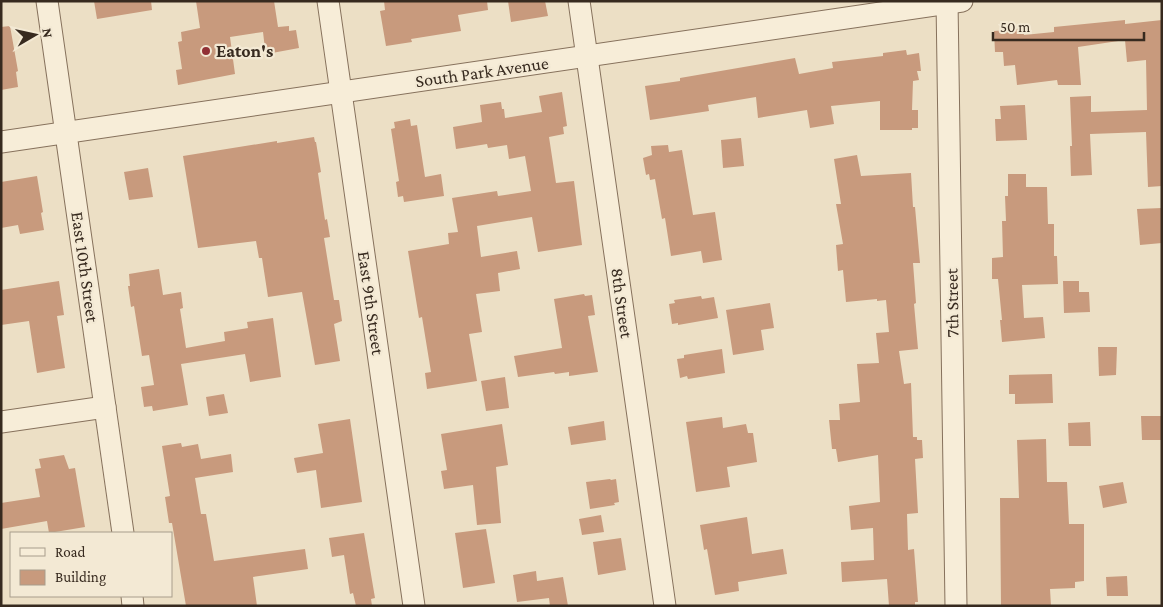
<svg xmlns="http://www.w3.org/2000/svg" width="1163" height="607" font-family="'Crimson Pro',serif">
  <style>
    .building { fill: #c89a7d }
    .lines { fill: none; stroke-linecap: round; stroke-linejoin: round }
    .street-casing { stroke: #86715c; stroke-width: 23 }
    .street { stroke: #f7edd8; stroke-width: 21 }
    .poi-dot { fill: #913034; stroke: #f3e9d4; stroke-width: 2 }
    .labels { text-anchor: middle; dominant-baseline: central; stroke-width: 4.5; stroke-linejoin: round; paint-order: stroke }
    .poi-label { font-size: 18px; font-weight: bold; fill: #372a1f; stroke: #f3e9d4; text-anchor: start }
    .street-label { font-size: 18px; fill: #372a1f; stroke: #f3e9d4 }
  </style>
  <rect width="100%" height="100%" fill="#ecdfc5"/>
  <g class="building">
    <polygon points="94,1 151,1 152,10 97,19"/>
    <polygon points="196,1 274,1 278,27 289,26 289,31 296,30 299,48 272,53 271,48 265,49 263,32 230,37 235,74 178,85 176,70 182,69 178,42 182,41 181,32 200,28"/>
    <polygon points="384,1 487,1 488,10 458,15 461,31 411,39 412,42 386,46 380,11 385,10"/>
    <polygon points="508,1 545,1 548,16 511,22"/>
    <polygon points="1125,20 1125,24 1162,20 1162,186 1148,187 1146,132 1090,134 1092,175 1071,176 1070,146 1072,146 1070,97 1091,96 1091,112 1147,110 1146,60 1127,62 1125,40 1078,47 1081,85 1058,85 1057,80 1017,85 1015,65 1004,66 1003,52 995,52 994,31 1023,29 1024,35 1054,32 1054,27"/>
    <polygon points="10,26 18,71 16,72 18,87 1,90 1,27"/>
    <polygon points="906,50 907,55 919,53 921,71 917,71 919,80 913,81 912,110 918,110 918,128 912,128 912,130 880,130 880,101 831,106 834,124 810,128 807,110 758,118 756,97 708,105 709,111 650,120 645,86 680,81 680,78 795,58 799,74 833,68 832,62 883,56 883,53"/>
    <polygon points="562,92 567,126 563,127 564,134 549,137 556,183 574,181 582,245 538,252 532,217 477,226 481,257 517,251 520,269 498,273 500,291 476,294 482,332 469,334 477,381 427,389 425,373 431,372 422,317 419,318 408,251 449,244 448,233 458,232 452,198 497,191 498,196 531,191 525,156 509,159 507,145 488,148 487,144 456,149 453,127 482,122 480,105 501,102 502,109 504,109 505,118 542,112 539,96"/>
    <polygon points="1025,105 1027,140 996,141 995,119 1001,119 1000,106"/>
    <polygon points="410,119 411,126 417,125 425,177 441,174 444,196 404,202 403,196 398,197 396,182 399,181 391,129 395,128 394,122"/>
    <polygon points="314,137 315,142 316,142 321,172 318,173 325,220 327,219 330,237 324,238 334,300 339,300 342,321 334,324 340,361 315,365 302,292 268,297 262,258 259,258 256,241 198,248 183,156 277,141 277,143"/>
    <polygon points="741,138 744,166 723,168 721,140"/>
    <polygon points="668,145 669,152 682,150 693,215 715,212 722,260 703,263 701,251 671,256 665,218 662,219 655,179 650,180 649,174 646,175 643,158 652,155 651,146"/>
    <polygon points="857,155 861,176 911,173 913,207 915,207 920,263 913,263 916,303 914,304 918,349 899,351 904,384 911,383 913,437 917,437 917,440 922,440 923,458 915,459 918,513 907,514 908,550 914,549 918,602 915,602 915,606 889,606 887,579 842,582 841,562 874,560 873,528 851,530 849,506 880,502 878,455 838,462 836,449 832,449 829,420 840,420 839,404 860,402 857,364 879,363 876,333 889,332 886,300 877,301 877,299 846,302 843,270 838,271 836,245 843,244 836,204 841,204 834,159"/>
    <polygon points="148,168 153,197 129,200 124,172"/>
    <polygon points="1008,174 1026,174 1026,187 1047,187 1048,224 1054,224 1054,256 1057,256 1058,284 1022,285 1024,318 1043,317 1045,338 1002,342 1000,320 1002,320 998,279 992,279 992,258 1003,257 1002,221 1006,221 1005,196 1008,196"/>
    <polygon points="37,176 43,212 41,213 44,230 20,234 18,225 1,228 1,182"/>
    <polygon points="1162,208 1162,243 1140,245 1137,209"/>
    <polygon points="159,269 163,295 181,292 183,308 180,309 186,348 225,341 224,332 248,328 247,322 273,318 281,377 250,382 245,354 181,364 188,405 153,411 152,406 144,407 141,387 154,385 149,355 142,356 134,306 131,307 128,286 130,286 129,274"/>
    <polygon points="59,281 64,315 57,316 65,368 37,373 29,321 1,325 1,290"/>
    <polygon points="1063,281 1079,281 1079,292 1089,292 1090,312 1064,313"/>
    <polygon points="584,294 585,296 592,295 595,315 588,316 598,372 569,376 569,372 555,374 554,372 518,377 514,356 562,348 554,299"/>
    <polygon points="701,296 702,299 714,297 718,318 678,325 678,323 672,324 669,304 675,303 674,300"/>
    <polygon points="770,303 774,328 761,330 764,350 733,355 726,310"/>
    <polygon points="1098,347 1117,347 1116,375 1099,376"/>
    <polygon points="722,349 725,373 688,379 687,376 680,378 677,359 684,358 684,355"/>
    <polygon points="1052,374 1053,403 1015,404 1015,394 1009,394 1009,375"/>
    <polygon points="505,377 509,408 486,411 481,381"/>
    <polygon points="224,394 228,413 209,416 206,397"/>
    <polygon points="1141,416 1162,416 1162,440 1142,440"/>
    <polygon points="722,417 723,428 746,424 748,433 753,433 757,462 727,467 730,487 696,492 686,422"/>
    <polygon points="350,419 362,502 321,508 316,470 297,473 294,458 323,453 318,424"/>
    <polygon points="604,421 606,440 571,445 568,427"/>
    <polygon points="1090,422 1091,446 1069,446 1068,423"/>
    <polygon points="502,424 508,465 496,467 501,523 477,525 473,485 444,489 441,471 447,470 441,434"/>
    <polygon points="1046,439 1047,482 1067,482 1069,524 1084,524 1084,581 1075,582 1075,588 1050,589 1051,606 1001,606 1000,498 1019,498 1017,440"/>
    <polygon points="181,443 182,447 198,444 201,459 231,454 233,472 195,478 201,514 206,514 214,561 305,549 308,569 253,577 257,606 186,606 172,523 169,523 165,497 170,496 162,446"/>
    <polygon points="64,455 69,469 75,468 85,527 49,533 47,521 1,529 1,503 40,497 35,469 41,468 39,459"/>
    <polygon points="610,479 611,480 616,479 619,502 614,503 615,505 590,509 586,482"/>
    <polygon points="1123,482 1127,503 1103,508 1099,486"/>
    <polygon points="601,515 604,532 582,535 579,519"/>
    <polygon points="747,517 752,554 783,549 787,574 738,582 739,591 715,595 707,549 704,550 700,525"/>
    <polygon points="486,529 495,583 463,588 455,533"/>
    <polygon points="364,533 375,598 371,599 372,606 356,606 353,593 350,594 344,555 332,557 329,538"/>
    <polygon points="621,538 626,570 598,575 593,542"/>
    <polygon points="536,571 537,581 563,577 568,606 550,606 549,598 517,602 513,575"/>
    <polygon points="1127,576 1128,596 1107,596 1106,577"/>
  </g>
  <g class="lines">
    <defs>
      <g id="street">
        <polyline points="47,1 123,533"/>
        <polyline points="328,1 414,606"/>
        <polyline points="579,1 665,606"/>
        <polyline points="947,1 956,606"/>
        <polyline points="1,142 962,1"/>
        <polyline points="1,422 105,407"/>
        <polyline points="132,596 133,606"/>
      </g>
    </defs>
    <use href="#street" class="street-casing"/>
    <use href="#street" class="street"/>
  </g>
  <circle class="poi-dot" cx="206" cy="51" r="5"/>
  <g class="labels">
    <g class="poi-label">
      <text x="216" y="51">Eaton's</text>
    </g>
    <g class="street-label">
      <text transform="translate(482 72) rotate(-8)">South Park Avenue</text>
      <text transform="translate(85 267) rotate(82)">East 10th Street</text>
      <text transform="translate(371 303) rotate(82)">East 9th Street</text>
      <text transform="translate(622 303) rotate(82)">8th Street</text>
      <text transform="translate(952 303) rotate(-91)">7th Street</text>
    </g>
  </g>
  <rect width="1163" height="607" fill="none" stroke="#372a1f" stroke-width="5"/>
  <rect x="10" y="532" width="162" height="65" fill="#f3e9d4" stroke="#a89d8c"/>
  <rect x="20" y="548" width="25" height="8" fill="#f7edd8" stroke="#a89d8c"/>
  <text x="55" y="557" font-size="15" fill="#372a1f">Road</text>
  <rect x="20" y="570" width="25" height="15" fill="#c89a7d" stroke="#a89d8c"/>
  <text x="55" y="582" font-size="15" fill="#372a1f">Building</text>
  <g transform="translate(35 35) rotate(81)" stroke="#f3e9d4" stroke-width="4" paint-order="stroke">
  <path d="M0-4L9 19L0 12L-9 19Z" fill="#372a1f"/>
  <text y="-8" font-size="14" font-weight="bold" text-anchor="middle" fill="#372a1f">N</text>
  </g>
  <path d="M993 32v8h151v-8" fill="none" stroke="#372a1f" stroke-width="2.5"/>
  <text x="1000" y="32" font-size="15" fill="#372a1f" stroke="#f3e9d4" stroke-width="4" paint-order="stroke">50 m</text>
</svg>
